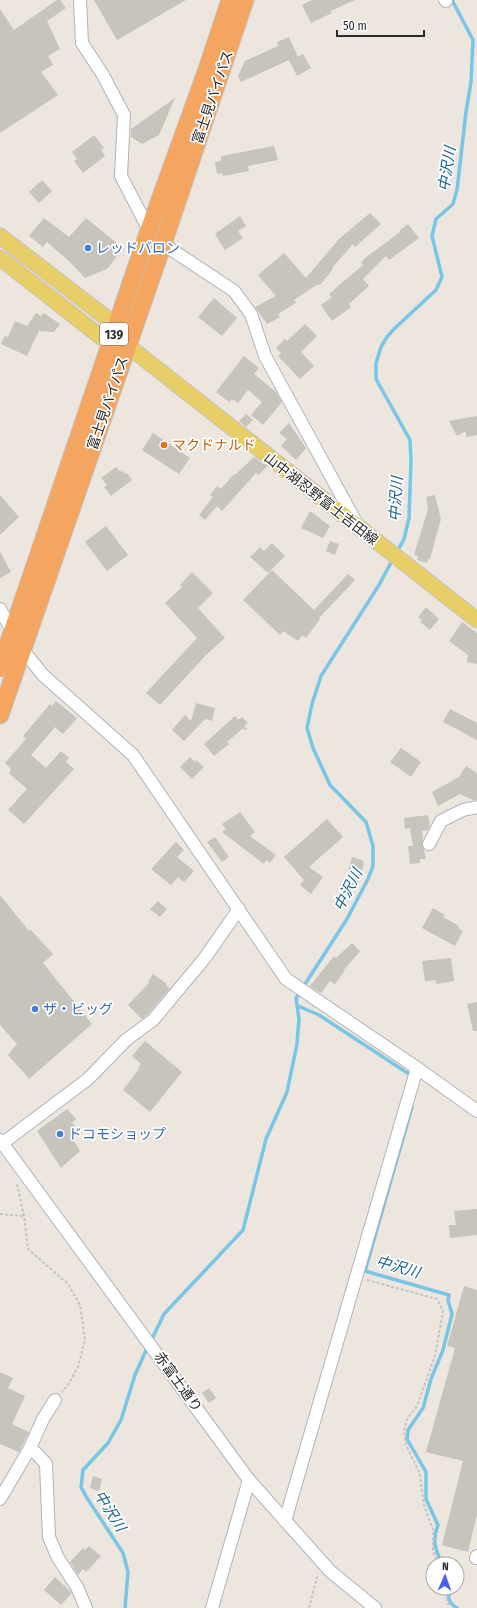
<svg xmlns="http://www.w3.org/2000/svg" width="477" height="1608" font-family="'Fira Sans Condensed','Noto Sans JP',sans-serif">
  <style>
    .lines { fill: none; stroke-linecap: round; stroke-linejoin: round }
    .stream { stroke: #77c6e7; stroke-width: 3.5 }
    .building { fill: #c7c3bd }
    .minor-casing { stroke: #b1b3bd; stroke-width: 14 }
    .major-casing { stroke: #c4c4c4; stroke-width: 17 }
    .highway-casing { stroke: #c4c4c4; stroke-width: 19 }
    .path { stroke: #c4c4c4; stroke-width: 2; stroke-dasharray: 3 2; stroke-linecap: butt }
    .minor { stroke: #fff; stroke-width: 12 }
    .major { stroke: #e8ce66; stroke-width: 15 }
    .highway { stroke: #f4a560; stroke-width: 17 }
    .shop-dot { fill: #3f7fe0; stroke: #fff; stroke-width: 1.5 }
    .food-dot { fill: #e8710a; stroke: #fff; stroke-width: 1.5 }
    .labels { text-anchor: middle; dominant-baseline: central; stroke-width: 3.5; stroke-linejoin: round; paint-order: stroke }
    .shield { fill: #fff; stroke: #6b6b6b; stroke-width: 1 }
    .shield-label { font-size: 13px; font-weight: bold; fill: #2b2b2b }
    .street-label { font-size: 14px; fill: #2b2b2b; stroke: #fff }
    .shop-label { font-size: 14px; fill: #366cbe; stroke: #fff; text-anchor: start }
    .food-label { font-size: 14px; fill: #c56008; stroke: #fff; text-anchor: start }
    .water-label { font-size: 15px; font-style: italic; fill: #166494; stroke: #fff }
  </style>
  <rect width="100%" height="100%" fill="#ece6de"/>
  <g class="lines">
    <g class="stream">
      <polyline points="397,552 404,539 409,518 411,461 410,440 376,379 376,363 381,347 387,337 394,329 436,290 442,277 432,236 436,219 453,204 457,190 466,112 471,82 473,40 452,0"/>
      <polyline points="298,1006 319,1015 412,1076"/>
      <path d="M 412,1107 L 365,1271 L 449,1295 L 448,1300 L 452,1314 L 443,1350 L 431,1379 L 423,1408 L 408,1430 L 407,1439 L 426,1472 L 426,1499 L 438,1525 C 432,1540 435,1549 442,1564"/>
      <polyline points="151,1341 164,1314 243,1230 266,1139 287,1092 297,1044 299,1019 296,998 347,919 368,879 373,866 373,846 366,822 330,785 313,748 307,728 312,704 321,676 379,585 393,559"/>
      <path d="M 449,1588 C 448,1597 448,1603 457,1608"/>
      <polyline points="125,1608 128,1572 123,1553 87,1498 81,1487 83,1470 108,1443 121,1420 135,1375 148,1346"/>
    </g>
  </g>
  <g class="building">
    <polygon points="57,0 60,0 66,8 47,21 60,49 48,56 53,65 41,72 58,95 0,133 0,9 14,30"/>
    <polygon points="94,0 186,0 117,40"/>
    <polygon points="312,0 355,0 331,11 332,13 311,23 302,5"/>
    <polygon points="289,37 298,57 303,54 311,68 297,76 289,60 241,82 238,76 245,61 278,46 277,42"/>
    <polygon points="175,98 159,135 142,144 131,137 131,129"/>
    <polygon points="94,135 104,148 101,150 105,156 83,173 74,161 77,159 72,152"/>
    <polygon points="274,146 278,160 248,166 249,171 223,176 222,173 217,174 215,162 221,161 221,156"/>
    <polygon points="42,180 52,191 39,203 29,192"/>
    <polygon points="370,213 381,224 355,247 353,244 332,268 333,269 320,285 318,284 294,300 296,303 278,314 280,317 267,324 255,307 274,297 275,295 258,275 284,253 306,278 339,239"/>
    <polygon points="240,216 246,226 238,231 243,238 225,250 215,234"/>
    <polygon points="44,218 69,237 86,218 123,248 107,269 85,278 71,263 47,242 43,247 29,236"/>
    <polygon points="408,224 419,238 389,260 386,256 363,279 369,286 349,304 351,307 332,321 321,305 332,297 329,294 363,265 361,263 365,258 400,232 399,231"/>
    <polygon points="214,298 237,318 222,336 198,317"/>
    <polygon points="36,313 41,316 44,313 60,324 54,332 39,331 27,356 1,344 5,336 8,337 15,321 27,326"/>
    <polygon points="305,324 317,336 301,352 314,366 300,379 278,356 281,353 276,348 285,339 287,341"/>
    <polygon points="244,356 259,368 254,374 276,392 282,402 263,425 251,415 262,402 248,390 238,403 232,399 229,402 216,392"/>
    <polygon points="246,414 253,420 246,427 239,421"/>
    <polygon points="477,416 477,435 466,437 466,431 457,436 449,421"/>
    <polygon points="289,423 306,448 296,460 281,446 287,439 279,433"/>
    <polygon points="153,433 190,458 179,474 142,450"/>
    <polygon points="254,457 267,466 259,475 256,473 222,511 217,506 205,520 199,515 213,497 210,495 217,486 221,489 234,474 235,475"/>
    <polygon points="116,467 121,472 123,471 125,474 127,473 132,480 111,496 104,487 107,485 101,478"/>
    <polygon points="0,495 19,517 0,535"/>
    <polygon points="435,495 441,519 430,559 428,559 427,563 417,560 418,556 414,555 428,509 426,497"/>
    <polygon points="310,511 330,526 323,538 301,528"/>
    <polygon points="106,526 128,555 107,571 85,542"/>
    <polygon points="330,541 339,544 335,555 326,551"/>
    <polygon points="272,543 285,556 268,573 250,557 260,547 264,551"/>
    <polygon points="0,551 11,572 0,578"/>
    <polygon points="272,570 314,610 348,574 355,580 319,618 320,619 306,638 302,635 298,641 283,631 280,635 243,600"/>
    <polygon points="192,572 213,593 198,608 225,638 206,655 160,705 146,693 197,638 165,603 182,587 180,585"/>
    <polygon points="426,607 439,619 430,630 420,622 422,620 418,617"/>
    <polygon points="462,622 477,633 477,664 467,662 468,655 449,641"/>
    <polygon points="56,701 77,718 63,734 55,727 31,755 46,768 61,751 69,758 66,762 74,769 24,824 8,810 27,789 9,773 11,769 5,763 26,739 23,736 50,704 52,706"/>
    <polygon points="196,703 215,708 212,721 205,719 184,741 172,730 185,715 191,721"/>
    <polygon points="450,709 477,723 477,740 443,722"/>
    <polygon points="235,716 238,720 242,717 248,723 244,726 248,730 242,729 227,742 229,744 214,756 204,744"/>
    <polygon points="401,748 421,762 411,777 390,762"/>
    <polygon points="190,757 195,762 196,760 204,767 192,779 180,767"/>
    <polygon points="466,766 477,773 477,800 473,800 460,794 438,806 432,792 459,777"/>
    <polygon points="240,812 255,832 250,836 276,855 270,863 266,860 264,864 222,832 226,829 222,824"/>
    <polygon points="428,815 430,826 428,830 422,831 423,839 422,845 424,850 426,859 420,859 420,863 410,864 408,846 413,846 410,828 405,829 404,818"/>
    <polygon points="327,819 343,837 309,867 323,877 311,894 300,885 304,880 284,857"/>
    <polygon points="215,837 229,857 222,862 207,842"/>
    <polygon points="176,842 184,850 177,857 194,871 184,882 178,877 171,885 151,869"/>
    <polygon points="352,857 362,860 364,863 358,886 345,883"/>
    <polygon points="0,895 29,931 30,929 53,954 43,963 92,1024 29,1079 8,1055 17,1044 0,1025"/>
    <polygon points="158,901 167,909 160,917 150,909"/>
    <polygon points="433,908 445,915 443,917 459,926 458,928 463,931 455,946 422,928"/>
    <polygon points="352,943 360,951 343,971 345,970 335,984 330,981 321,993 310,986 334,956 336,958"/>
    <polygon points="451,958 454,981 436,984 436,980 425,981 422,961"/>
    <polygon points="153,974 167,984 166,986 170,988 148,1014 142,1019 128,1005 149,983 148,982"/>
    <polygon points="477,1002 477,1031 473,1031 467,1004"/>
    <polygon points="145,1041 182,1072 150,1112 123,1090 139,1069 138,1068 141,1064 132,1056"/>
    <polygon points="67,1109 76,1119 72,1123 79,1132 73,1139 80,1151 61,1168 37,1131"/>
    <polygon points="477,1209 477,1235 450,1238 449,1225 456,1225 454,1211"/>
    <polygon points="464,1286 477,1290 477,1515 468,1552 442,1545 463,1461 426,1452 455,1348 447,1346"/>
    <polygon points="0,1372 13,1378 8,1388 25,1396 12,1424 29,1432 19,1452 0,1444"/>
    <polygon points="209,1388 216,1398 209,1403 202,1393"/>
    <polygon points="93,1476 102,1479 99,1491 90,1488"/>
    <polygon points="89,1546 101,1556 86,1572 83,1569 78,1575 70,1562 83,1548 85,1550"/>
    <polygon points="55,1577 72,1593 61,1605 44,1590"/>
  </g>
  <g class="lines">
    <defs>
      <g id="minor">
        <polyline points="80,0 82,43 103,75 124,115 121,176 149,230"/>
        <polyline points="445,0 446,1"/>
        <polyline points="163,244 234,291 251,314 265,356 357,524"/>
        <polyline points="0,609 22,649 43,675 133,755 286,979 417,1068 477,1111"/>
        <polyline points="429,844 441,821 463,810 477,807"/>
        <polyline points="0,1140 249,1480 330,1571 375,1608"/>
        <polyline points="3,1143 88,1079 126,1040 153,1020 204,959 239,909"/>
        <polyline points="30,1448 38,1455 46,1464 49,1537 58,1558 77,1587 86,1608"/>
        <polyline points="0,1499 30,1448 43,1419 55,1400"/>
        <polyline points="285,1521 417,1068"/>
        <polyline points="476,1558 477,1556"/>
        <polyline points="212,1608 249,1480"/>
      </g>
      <g id="major">
        <polyline points="0,236 117,326 128,346 477,620"/>
        <polyline points="0,258 110,344 121,346"/>
      </g>
      <g id="highway">
        <polyline points="0,668 149,230 205,75 230,0"/>
        <polyline points="0,715 163,244 245,0"/>
      </g>
    </defs>
    <use href="#minor" class="minor-casing"/>
    <use href="#major" class="major-casing"/>
    <use href="#highway" class="highway-casing"/>
    <g class="path">
      <polyline points="17,1184 24,1216 28,1249 68,1284 80,1305 85,1340 78,1367 68,1385 62,1392"/>
      <polyline points="0,1214 24,1216"/>
      <polyline points="367,1280 437,1299 443,1311 435,1356 417,1406 407,1419 404,1431 406,1445 420,1474 424,1505 433,1530 433,1551 438,1564"/>
      <polyline points="445,1588 449,1608"/>
      <polyline points="309,1608 318,1574"/>
    </g>
    <use href="#minor" class="minor"/>
    <use href="#major" class="major"/>
    <use href="#highway" class="highway"/>
  </g>
  <g class="shop-dot">
    <circle cx="88" cy="248" r="4"/>
    <circle cx="35" cy="1009" r="4"/>
    <circle cx="60" cy="1134" r="4"/>
  </g>
  <circle class="food-dot" cx="164" cy="445" r="4"/>
  <g class="labels">
    <rect class="shield" x="100" y="323" width="28" height="22" rx="3"/>
    <g class="shield-label">
      <text x="114" y="334">139</text>
    </g>
    <g class="street-label">
      <text transform="translate(213 97) rotate(-71)">富士見バイパス</text>
      <text transform="translate(108 403) rotate(-71)">富士見バイパス</text>
      <text transform="translate(321 499) rotate(38)">山中湖忍野富士吉田線</text>
      <text transform="translate(178 1382) rotate(54)">赤富士通り</text>
    </g>
    <g class="shop-label">
      <text x="96" y="248">レッドバロン</text>
      <text x="43" y="1009">ザ・ビッグ</text>
      <text x="68" y="1134">ドコモショップ</text>
    </g>
    <g class="food-label">
      <text x="172" y="445">マクドナルド</text>
    </g>
    <g class="water-label">
      <text transform="translate(447 169) rotate(-81)">中沢川</text>
      <text transform="translate(396 499) rotate(-87)">中沢川</text>
      <text transform="translate(348 890) rotate(-63)">中沢川</text>
      <text transform="translate(398 1267) rotate(16)">中沢川</text>
      <text transform="translate(110 1511) rotate(58)">中沢川</text>
    </g>
  </g>
  <g transform="translate(445 1576) rotate(2)"><circle r="19" fill="#ffffff" stroke="#aaaaaa"/>
  <path d="M0-3L7 15L0 10L-7 15Z" fill="#4861ef"/>
  <text y="-6" font-size="11" font-weight="bold" text-anchor="middle" fill="#2b2b2b">N</text>
  </g>
  <path d="M337 30v6h87v-6" fill="none" stroke="#2b2b2b" stroke-width="2"/>
  <text x="343" y="30" font-size="12" fill="#2b2b2b" stroke="#ffffff" stroke-width="3" paint-order="stroke">50 m</text>
</svg>
